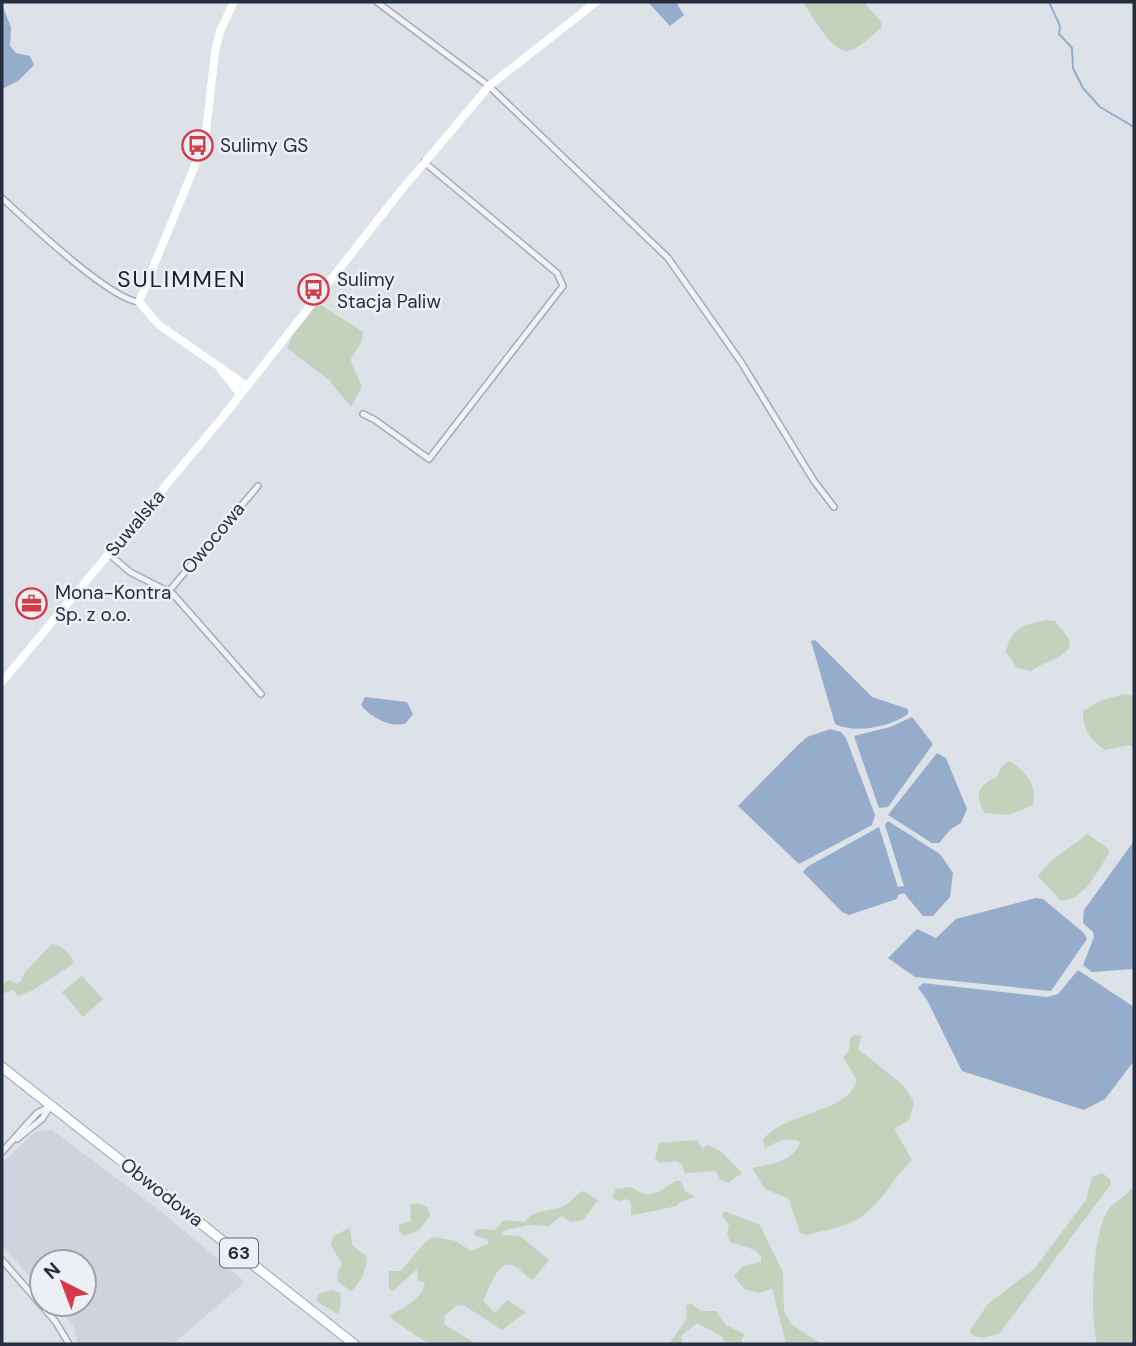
<svg xmlns="http://www.w3.org/2000/svg" width="1136" height="1346" font-family="'DM Sans',sans-serif">
  <style>
    .built { fill: #cfd3dd }
    .green { fill: #c2d2bd }
    .water { fill: #95adca }
    .lines { fill: none; stroke-linecap: round; stroke-linejoin: round }
    .stream { stroke: #95adca; stroke-width: 2 }
    .street-casing { stroke: #a6abb5; stroke-width: 8 }
    .primary-casing { stroke: #9ba4b4; stroke-width: 11 }
    .street { stroke: #f0f2f6; stroke-width: 5 }
    .secondary { stroke: #fff; stroke-width: 8 }
    .primary { stroke: #fff; stroke-width: 9 }
    .labels { text-anchor: middle; dominant-baseline: central; stroke-width: 5; stroke-linejoin: round; paint-order: stroke }
    .shield { fill: #ecf0f5; stroke: #616876; stroke-width: 2 }
    .shield-label { font-size: 18px; font-weight: bold; fill: #252e3f }
    .poi-label { font-size: 19px; fill: #252e3f; stroke: #ecf0f5; text-anchor: start }
    .street-label { font-size: 19px; fill: #252e3f; stroke: #ecf0f5 }
    .quarter-label { font-size: 23px; letter-spacing: 2px; fill: #181f30; stroke: #ecf0f5 }
  </style>
  <rect width="100%" height="100%" fill="#dde1e8"/>
  <polygon class="built" points="52,1130 159,1210 245,1282 173,1344 78,1344 74,1326 54,1304 84,1304 84,1262 42,1262 42,1291 2,1245 2,1163 35,1132"/>
  <g class="green">
    <path d="M 803,2 L 864,2 L 881,22 L 882,27 C 873,34 859,49 849,51 C 832,53 811,14 803,2 Z"/>
    <polygon points="321,305 363,332 362,341 350,360 362,386 351,407 329,380 287,348 292,336 315,306"/>
    <path d="M 1046,620 L 1055,621 L 1069,639 L 1070,647 C 1058,661 1045,661 1031,671 L 1017,668 L 1006,652 C 1011,627 1024,625 1046,620 Z"/>
    <path d="M 1125,694 L 1134,696 L 1134,747 L 1129,745 L 1105,750 C 1091,740 1082,729 1083,711 L 1102,700 Z"/>
    <path d="M 1009,761 C 1026,771 1037,785 1033,805 L 1009,815 L 985,813 C 974,796 977,785 997,777 L 1001,767 Z"/>
    <path d="M 1087,834 L 1108,848 L 1109,853 C 1099,869 1083,903 1060,900 L 1038,876 C 1052,856 1070,849 1087,834 Z"/>
    <path d="M 52,944 C 64,946 68,952 74,962 L 70,966 L 33,990 L 18,996 L 13,990 L 2,994 L 2,986 L 8,980 L 17,984 L 21,981 L 25,972 Z"/>
    <polygon points="82,976 103,999 83,1017 62,992"/>
    <path d="M 855,1035 L 861,1036 L 858,1049 L 903,1085 L 914,1102 L 909,1120 L 894,1129 L 912,1160 C 894,1177 882,1201 864,1215 C 848,1227 825,1230 806,1235 L 800,1233 L 789,1199 L 765,1189 L 752,1168 C 772,1164 793,1162 800,1142 C 788,1136 775,1142 765,1149 L 763,1139 C 790,1110 847,1114 857,1080 L 843,1057 L 849,1050 L 850,1038 Z"/>
    <polygon points="697,1140 702,1148 709,1145 722,1152 742,1173 728,1183 719,1179 716,1171 685,1173 682,1164 676,1161 661,1163 655,1159 659,1143"/>
    <polygon points="1102,1173 1110,1179 1111,1184 1000,1333 982,1338 971,1335 970,1330 988,1304 1035,1268 1086,1200 1092,1177"/>
    <path d="M 675,1181 L 681,1181 L 685,1191 L 695,1197 L 680,1202 L 677,1206 L 634,1215 L 631,1214 L 631,1202 L 627,1199 L 619,1201 L 613,1198 L 615,1189 L 631,1187 C 650,1200 656,1194 675,1181 Z"/>
    <path d="M 1134,1186 L 1134,1344 L 1097,1344 C 1090,1318 1091,1229 1110,1208 C 1117,1199 1127,1196 1134,1186 Z"/>
    <path d="M 583,1191 L 598,1200 L 583,1220 L 571,1222 L 562,1216 L 548,1226 L 530,1225 L 505,1230 L 501,1235 L 520,1236 L 549,1260 L 533,1280 C 526,1276 521,1270 514,1266 C 498,1257 489,1290 483,1301 L 495,1313 L 507,1300 L 526,1312 L 502,1330 L 465,1306 L 458,1305 L 445,1315 L 444,1324 L 476,1344 L 429,1344 L 393,1320 L 390,1315 C 404,1308 421,1300 425,1283 L 418,1281 L 417,1269 L 393,1291 L 389,1288 L 389,1271 L 401,1271 L 425,1242 L 434,1237 L 456,1241 L 471,1251 L 488,1244 L 488,1239 L 475,1236 L 474,1231 L 478,1229 L 495,1230 L 504,1220 L 525,1222 C 535,1207 552,1213 566,1205 C 573,1200 575,1195 583,1191 Z"/>
    <polygon points="418,1203 428,1208 430,1216 419,1230 404,1236 399,1232 399,1225 411,1221 410,1205"/>
    <polygon points="724,1211 760,1225 783,1273 784,1312 792,1325 822,1344 786,1344 772,1288 760,1293 744,1289 734,1276 743,1266 761,1262 761,1256 755,1250 730,1242 727,1233 729,1225 722,1216"/>
    <path d="M 350,1228 L 352,1245 L 367,1257 C 367,1269 360,1284 351,1291 L 338,1282 L 337,1274 L 342,1264 L 331,1245 L 333,1236 Z"/>
    <polygon points="331,1290 340,1293 341,1304 338,1314 316,1301 318,1294"/>
    <polygon points="690,1303 701,1311 716,1311 726,1325 744,1334 741,1344 724,1344 723,1337 697,1323 681,1336 682,1344 669,1344 687,1319 686,1306"/>
  </g>
  <g class="water">
    <polygon points="648,2 676,2 684,15 670,26"/>
    <polygon points="2,5 11,27 10,46 16,53 30,56 34,65 18,81 2,89"/>
    <path d="M 815,640 L 872,697 L 908,709 L 908,714 C 890,727 855,734 835,724 L 811,641 Z"/>
    <path d="M 365,697 L 407,702 L 413,714 L 406,723 C 392,729 370,717 361,705 Z"/>
    <polygon points="912,717 933,744 888,807 879,808 854,736 890,727"/>
    <polygon points="830,729 841,732 846,738 875,815 872,825 799,864 738,806 797,746 807,737"/>
    <polygon points="937,753 946,758 967,809 961,823 951,829 939,843 932,843 888,815"/>
    <polygon points="888,821 940,854 953,873 950,897 933,916 923,916 904,893 898,895 897,899 849,915 842,912 803,872 807,867 879,827 898,887 904,886 885,825"/>
    <polygon points="1134,841 1134,969 1092,972 1083,965 1094,937 1093,932 1083,923 1084,910"/>
    <polygon points="1036,898 1043,899 1084,933 1087,939 1051,991 915,977 888,958 917,929 936,938 956,919"/>
    <polygon points="1078,970 1134,1007 1134,1061 1105,1099 1084,1110 962,1071 927,1000 918,988 923,983 1047,997 1058,994"/>
  </g>
  <g class="lines">
    <polyline class="stream" points="1049,2 1060,26 1059,34 1072,48 1073,68 1083,88 1100,107 1134,127"/>
    <defs>
      <g id="street">
        <polyline points="377,2 489,86 668,258 741,362 814,481 834,507"/>
        <path d="M 2,198 C 27,221 109,299 139,302"/>
        <polyline points="363,414 375,420 429,459 563,286 557,273 424,162"/>
        <polyline points="109,554 130,572 173,594 261,694"/>
        <polyline points="169,591 258,486"/>
        <polyline points="17,1139 42,1119 50,1107"/>
        <polyline points="2,1152 37,1113 51,1106"/>
        <polyline points="2,1260 55,1321 69,1344"/>
      </g>
      <polyline id="primary" points="2,1067 354,1344"/>
    </defs>
    <use href="#street" class="street-casing"/>
    <use href="#primary" class="primary-casing"/>
    <use href="#street" class="street"/>
    <g class="secondary">
      <polyline points="234,2 220,31 215,52 205,141 139,302 159,325 247,386"/>
      <polyline points="221,370 240,394"/>
      <polyline points="2,682 222,418 399,193 489,86 596,2"/>
    </g>
    <use href="#primary" class="primary"/>
  </g>
  <defs>
    <symbol id="bus-ring" viewBox="-11 -11 22 22"><circle r="9.5" fill="#ecf0f5" stroke="#d63949" stroke-width="1.5"/><path d="M-5-6H5V4H4V6H2V4H-2V6H-4V4H-5ZM-3.5-4V0h7V-4ZM-3.5 1.2v1.5H-2V1.2ZM2 1.2v1.5H3.5V1.2Z" fill="#d63949"/></symbol>
    <symbol id="office-ring" viewBox="-11 -11 22 22"><circle r="9.5" fill="#ecf0f5" stroke="#d63949" stroke-width="1.5"/><path d="M-6-3h4V-5.5h4V-3h4V5H-6ZM-1-4.5V-3h2v-1.5ZM-6 0V1H6V0Z" fill="#d63949"/></symbol>
  </defs>
  <g fill-rule="evenodd">
    <use href="#bus-ring" x="180" y="128" width="35" height="35"/>
    <use href="#bus-ring" x="296" y="272" width="35" height="35"/>
    <use href="#office-ring" x="14" y="586" width="35" height="35"/>
  </g>
  <g class="labels">
    <rect class="shield" x="220" y="1238.5" width="38" height="29" rx="5"/>
    <g class="shield-label">
      <text x="239" y="1253">63</text>
    </g>
    <g class="poi-label">
      <text x="220" y="145">Sulimy GS</text>
      <text x="337" y="279">Sulimy<tspan x="337" dy="22">Stacja Paliw</tspan></text>
      <text x="55" y="592">Mona-Kontra<tspan x="55" dy="22">Sp. z o.o.</tspan></text>
    </g>
    <g class="street-label">
      <text transform="translate(135 523) rotate(-50)">Suwalska</text>
      <text transform="translate(213 538) rotate(-50)">Owocowa</text>
      <text transform="translate(162 1192) rotate(38)">Obwodowa</text>
    </g>
    <g class="quarter-label">
      <text x="182" y="279">SULIMMEN</text>
    </g>
  </g>
  <rect width="1136" height="1346" fill="none" stroke="#252e3f" stroke-width="7"/>
  <g transform="translate(63 1283) rotate(318)"><circle r="33" fill="#ecf0f5" stroke="#9ca2ac" stroke-width="2"/>
  <path d="M0-5L12 26L0 18L-12 26Z" fill="#d63949"/>
  <text y="-10" font-size="19" font-weight="bold" text-anchor="middle" fill="#252e3f">N</text>
  </g>
</svg>
